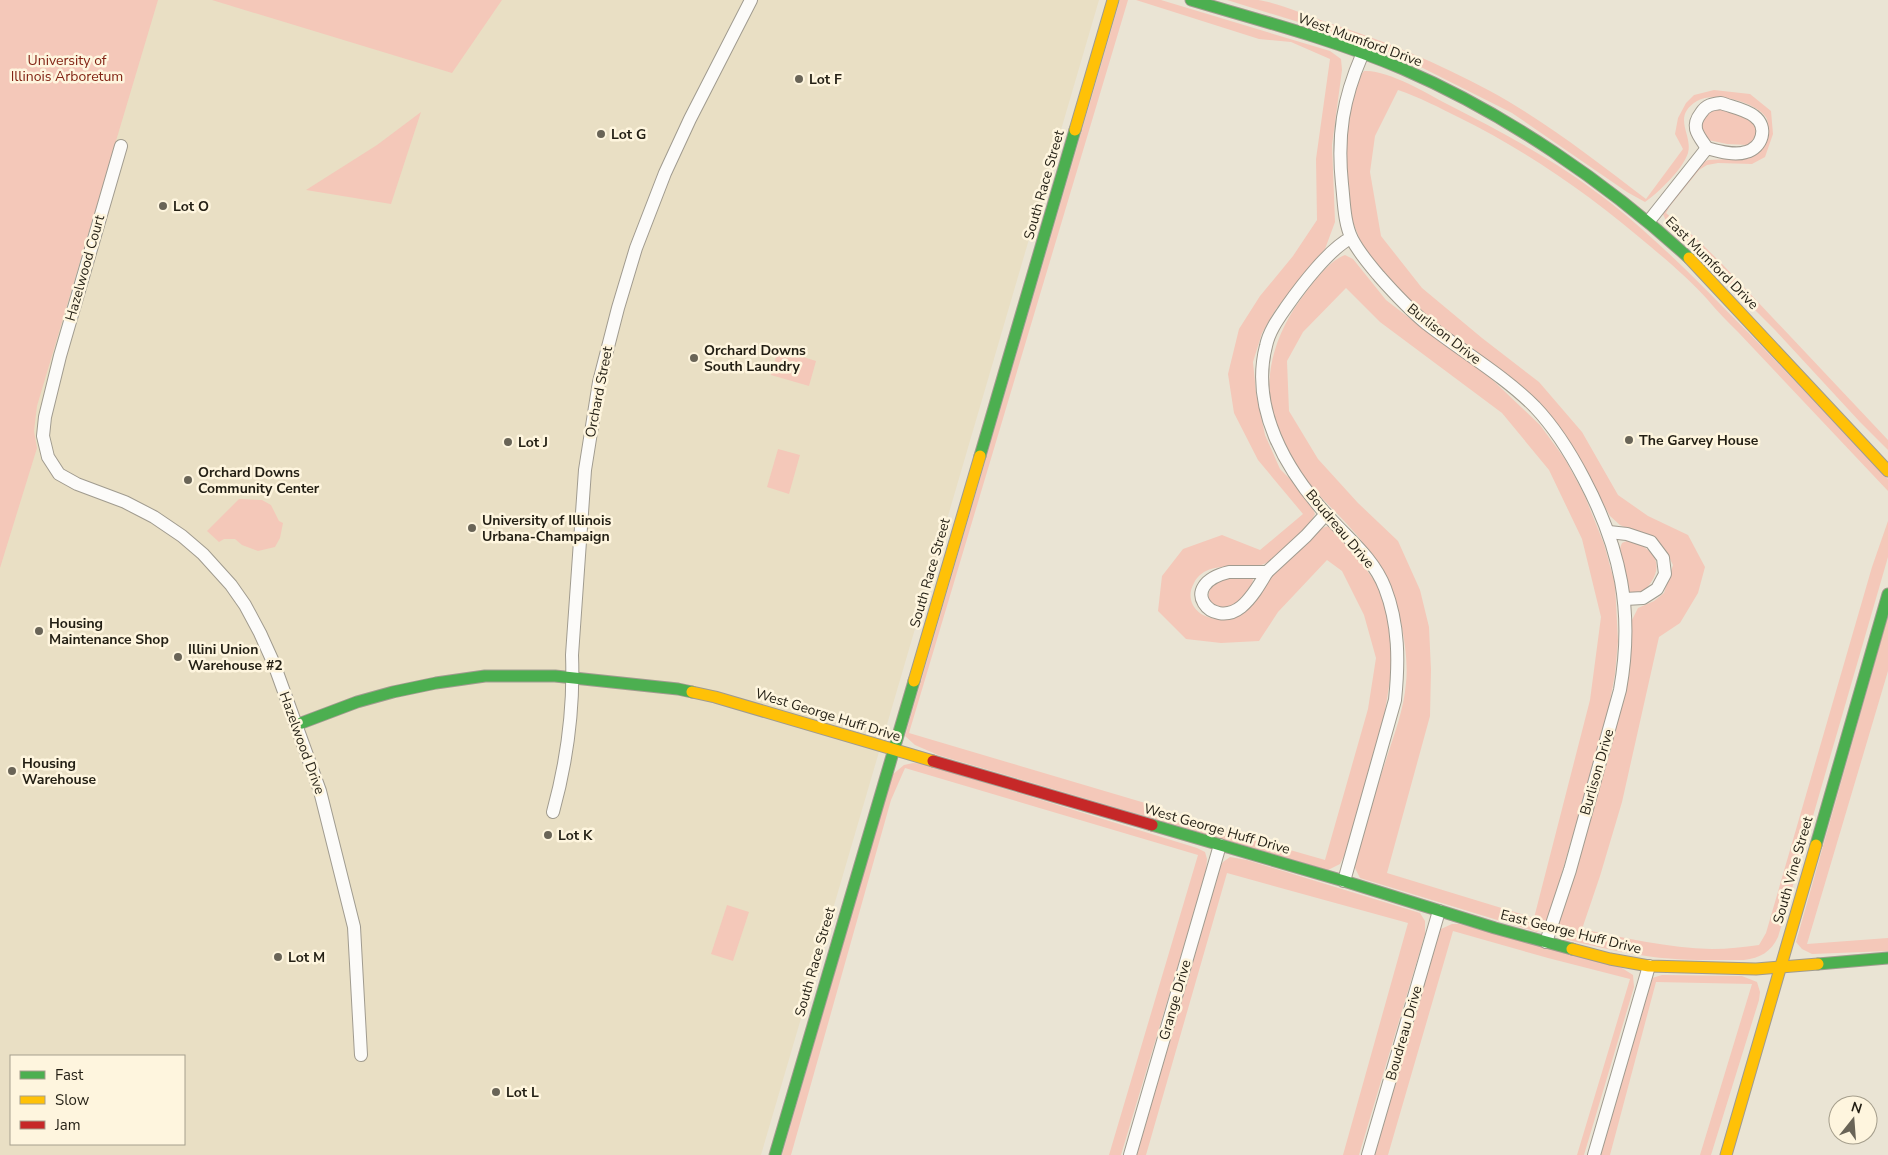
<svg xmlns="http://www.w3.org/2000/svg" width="1888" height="1155" font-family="'Nunito Sans',sans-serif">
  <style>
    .built { fill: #e9dfc4; fill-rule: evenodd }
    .green { fill: #f4c8b9; fill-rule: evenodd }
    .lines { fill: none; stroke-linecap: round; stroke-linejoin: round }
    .street-casing { stroke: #a09b8f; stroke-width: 14 }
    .fast-casing { stroke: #a09b8f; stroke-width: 13 }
    .slow-casing { stroke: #a09b8f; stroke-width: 13 }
    .jam-casing { stroke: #a09b8f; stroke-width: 13 }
    .street { stroke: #fcfbf9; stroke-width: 12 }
    .fast { stroke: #4caf50; stroke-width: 11 }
    .slow { stroke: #ffc107; stroke-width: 11 }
    .jam { stroke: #c62828; stroke-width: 11 }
    .poi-dot { fill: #696457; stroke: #fef5de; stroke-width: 2 }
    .labels { text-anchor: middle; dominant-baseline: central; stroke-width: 5; stroke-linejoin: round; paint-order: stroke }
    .street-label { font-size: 14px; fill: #231f14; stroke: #fef5de }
    .park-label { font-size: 14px; fill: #822314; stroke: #fef5de }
    .poi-label { font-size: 14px; font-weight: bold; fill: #231f14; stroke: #fef5de; text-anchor: start }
  </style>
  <rect width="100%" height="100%" fill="#eae4d4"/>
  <path class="built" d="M 0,0 L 1099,0 L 761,1155 L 0,1155 ZM 11,1056 L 184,1056 L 184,1144 L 11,1144 Z"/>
  <g class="green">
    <polygon points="0,0 158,0 37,406 34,431 37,448 0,568"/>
    <polygon points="212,0 502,0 452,73"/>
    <path d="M 1120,0 L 1128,0 L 909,733 L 1162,808 L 1185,820 L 1325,860 L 1368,709 L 1376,658 L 1364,615 L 1342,571 L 1327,560 L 1278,612 L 1259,641 L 1221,643 L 1186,639 L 1158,611 L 1162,576 L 1183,549 L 1222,535 L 1260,550 L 1303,514 L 1258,460 L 1234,413 L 1228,374 L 1239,329 L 1260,296 L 1293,256 L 1317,220 L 1316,159 L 1330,59 L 1291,42 L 1259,39 L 1136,0 L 1161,0 L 1330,51 L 1341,59 L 1342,70 L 1332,145 L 1335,222 L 1325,249 L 1276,309 L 1262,333 L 1253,362 L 1256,393 L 1265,435 L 1280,469 L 1308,497 L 1315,514 C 1313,517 1312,521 1310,524 C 1302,534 1273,562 1261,565 C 1240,570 1206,559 1194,583 C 1181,606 1207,625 1229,617 C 1236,614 1244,602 1250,596 C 1257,588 1264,580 1271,574 C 1276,570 1282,566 1287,562 C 1300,551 1311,529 1329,526 L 1346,541 L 1378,586 L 1389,621 L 1392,655 L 1390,680 L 1384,717 L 1348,848 L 1340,864 L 1328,870 L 938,755 L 915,745 L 905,736 Z"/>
    <path d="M 1227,0 C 1237,0 1248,0 1258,0 C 1278,3 1306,15 1326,22 C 1383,40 1438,63 1490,91 C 1545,121 1596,161 1646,199 L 1683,149 L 1675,134 L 1678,118 L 1686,103 L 1694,95 L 1714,90 L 1750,94 L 1771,111 L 1773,134 L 1765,157 L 1752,164 L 1718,163 L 1707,165 L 1699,170 L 1670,206 L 1666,213 L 1699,241 L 1724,266 L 1888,440 L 1888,450 L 1860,422 L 1775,330 L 1666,221 L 1663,214 L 1665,206 L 1700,164 L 1708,160 L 1729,159 L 1763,141 C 1766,133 1771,123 1765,116 C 1753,101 1713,91 1697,101 C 1671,117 1693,134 1688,153 C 1683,169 1659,192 1645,202 L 1627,192 L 1512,113 L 1401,57 L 1347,37 Z"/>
    <path d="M 1364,71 C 1386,69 1427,93 1447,104 C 1504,133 1562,164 1612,204 C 1652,236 1688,271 1723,307 C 1779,363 1833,422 1888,479 L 1888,491 L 1738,332 C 1727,321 1717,311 1707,299 C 1691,281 1670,263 1651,247 C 1593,197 1529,152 1460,118 C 1440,108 1419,97 1398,90 L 1375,136 L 1370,172 L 1381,236 L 1422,288 L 1482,338 L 1539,382 L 1582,432 L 1618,495 L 1648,516 L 1688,535 L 1705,567 L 1698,593 L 1680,623 L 1659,637 L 1622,802 L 1600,876 L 1582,929 C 1625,938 1668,948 1712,949 C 1728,949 1744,947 1759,945 L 1766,933 L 1872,567 L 1888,521 L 1888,557 L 1778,937 C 1771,952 1760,958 1744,960 C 1709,960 1674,961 1640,955 C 1614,951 1589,945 1564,939 L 1559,929 L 1559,920 L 1624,700 L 1628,671 L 1630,624 L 1638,608 L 1654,601 L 1664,593 L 1673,565 L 1666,551 L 1655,541 L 1620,525 L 1610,516 L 1577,456 L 1558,428 L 1406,300 L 1377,268 L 1360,240 L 1351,217 L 1346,189 L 1344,133 L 1359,77 Z"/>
    <polygon points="1709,110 1723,110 1751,118 1758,129 1753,141 1748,145 1727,144 1708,140 1700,131 1705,115"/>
    <polygon points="421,112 391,204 306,190 377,145"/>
    <path d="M 1345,255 L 1353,259 L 1386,300 L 1430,334 L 1481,369 L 1540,425 L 1565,459 L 1584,494 L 1604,544 L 1615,584 L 1618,641 L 1615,674 L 1607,717 L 1556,893 L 1546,924 L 1537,932 L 1360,878 L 1355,868 L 1354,857 C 1365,825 1375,792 1386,760 C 1394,735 1404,709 1406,683 C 1408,664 1405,642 1401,623 C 1395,598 1384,571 1369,551 C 1354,529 1334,511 1316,492 C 1265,437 1253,374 1294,309 C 1305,293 1327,261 1345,255 ZM 1346,288 L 1380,322 L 1502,413 L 1549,470 L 1582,539 L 1601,617 L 1590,700 L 1534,918 L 1387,873 L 1430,716 L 1431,670 L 1429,627 L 1420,590 L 1398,541 L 1358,503 L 1318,459 L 1289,411 L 1287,361 L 1303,332 Z"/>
    <polygon points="778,349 816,361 809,386 771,375"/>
    <polygon points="778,449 800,455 789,494 767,487"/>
    <polygon points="239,499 262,500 271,505 279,521 283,523 280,538 275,547 258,551 242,545 235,539 224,539 219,542 207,531"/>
    <path d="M 1629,540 C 1662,551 1665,572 1640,595 L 1631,594 L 1627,590 L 1620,548 L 1622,543 Z"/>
    <path d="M 1239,577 L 1250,577 L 1253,579 C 1252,591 1238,600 1229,609 C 1219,609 1213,607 1208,598 L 1211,584 L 1225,579 Z"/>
    <polygon points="1888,616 1888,671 1807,944 1888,938 1888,951 1812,954 1802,949 1796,942"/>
    <polygon points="913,763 924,764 1197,848 1205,852 1207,859 1206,872 1121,1155 1109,1155 1198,855 905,768 891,800 791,1155 782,1155 892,775 904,765"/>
    <polygon points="1230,857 1247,860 1420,913 1425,921 1425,934 1359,1155 1343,1155 1408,923 1227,873 1146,1155 1135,1155 1217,872 1223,862"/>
    <polygon points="727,905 749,912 733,961 711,954"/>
    <polygon points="1452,924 1459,924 1622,968 1633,975 1634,987 1584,1155 1577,1155 1630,979 1548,958 1453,931 1388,1155 1372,1155 1435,942 1441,929"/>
    <polygon points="1662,975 1742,976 1757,982 1760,992 1759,1000 1711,1155 1700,1155 1752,984 1656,982 1610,1155 1599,1155 1649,987 1652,978"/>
  </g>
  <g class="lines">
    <defs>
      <g id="street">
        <path d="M 1362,55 C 1343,99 1337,135 1342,184 C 1344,201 1344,223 1352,239 C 1359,253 1369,264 1379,276 C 1394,293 1410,310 1427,324 C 1463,352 1503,375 1535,407 C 1555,428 1571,454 1584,479 C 1621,549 1634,612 1620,690 L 1570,870 L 1546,942"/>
        <path d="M 1721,103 C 1732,107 1745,109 1754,116 C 1769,127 1762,148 1746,152 C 1734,156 1718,151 1707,148 C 1698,135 1690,127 1701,113 C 1706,105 1712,104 1721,103 Z"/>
        <polyline points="121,146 60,356 45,417 43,436 48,457 59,474 77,484 125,502 154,517 182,536 203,554 231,585 245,605 260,633 274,664 320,791 354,927 361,1055"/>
        <polyline points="1649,221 1707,148"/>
        <polyline points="1609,532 1627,534 1651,542 1663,558 1665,574 1657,589 1643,598 1625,599"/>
        <path d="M 1229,572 L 1267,572 C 1260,584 1252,598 1241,607 C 1212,630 1175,585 1229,572 Z"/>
        <polyline points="1267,572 1306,536 1326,514"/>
        <path d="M 553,812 C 567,761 574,707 572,655 L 585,470 L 599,382 L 618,308 L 636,248 L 665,173 L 690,119 L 751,0"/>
        <path d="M 1344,881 L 1395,700 C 1399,662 1399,624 1385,588 C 1373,557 1347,538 1326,514 C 1286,470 1250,408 1266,346 C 1269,331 1278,319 1287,306 C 1301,286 1330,248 1351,238"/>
        <polyline points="1130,1155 1220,845"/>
        <polyline points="1368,1155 1439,911"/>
        <polyline points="1594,1155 1649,966"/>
      </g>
      <g id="fast">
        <path d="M 1191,0 C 1262,21 1335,40 1403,69 C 1505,113 1607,183 1689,258"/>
        <polyline points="980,456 1075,130"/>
        <polyline points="296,725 357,702 393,692 436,683 485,676 555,676 678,689 692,692"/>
        <polyline points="1152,825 1344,881 1495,928 1572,949"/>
        <polyline points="1816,845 1888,594"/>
        <polyline points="1818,964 1888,958"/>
        <polyline points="775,1155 914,681"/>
      </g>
      <g id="slow">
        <polyline points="1075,130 1113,0"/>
        <polyline points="1689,258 1888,471"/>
        <polyline points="914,681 980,456"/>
        <polyline points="692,692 715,697 933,761"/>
        <polyline points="1572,949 1610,959 1649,966 1756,969 1818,964"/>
        <polyline points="1726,1155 1816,845"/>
      </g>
      <polyline id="jam" points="933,761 1152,825"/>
    </defs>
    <use href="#street" class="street-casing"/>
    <use href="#fast" class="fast-casing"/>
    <use href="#slow" class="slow-casing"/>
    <use href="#jam" class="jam-casing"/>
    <use href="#street" class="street"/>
    <use href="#fast" class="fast"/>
    <use href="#slow" class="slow"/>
    <use href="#jam" class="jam"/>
  </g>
  <g class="poi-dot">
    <circle cx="799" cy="79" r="5"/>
    <circle cx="601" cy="134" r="5"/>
    <circle cx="163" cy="206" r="5"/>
    <circle cx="694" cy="358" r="5"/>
    <circle cx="1629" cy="440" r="5"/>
    <circle cx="508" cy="442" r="5"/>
    <circle cx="188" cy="480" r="5"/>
    <circle cx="472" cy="528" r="5"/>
    <circle cx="39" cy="631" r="5"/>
    <circle cx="178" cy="657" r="5"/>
    <circle cx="12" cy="771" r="5"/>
    <circle cx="548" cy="835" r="5"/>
    <circle cx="278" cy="957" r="5"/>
    <circle cx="496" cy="1092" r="5"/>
  </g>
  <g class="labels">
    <g class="street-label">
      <text transform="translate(1360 40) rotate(20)">West Mumford Drive</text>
      <text transform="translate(1044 185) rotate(-74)">South Race Street</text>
      <text transform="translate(1712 263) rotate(45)">East Mumford Drive</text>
      <text transform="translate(85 268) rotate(-74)">Hazelwood Court</text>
      <text transform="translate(1444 334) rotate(38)">Burlison Drive</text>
      <text transform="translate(599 392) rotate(-79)">Orchard Street</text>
      <text transform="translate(1340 529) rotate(50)">Boudreau Drive</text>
      <text transform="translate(930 573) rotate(-74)">South Race Street</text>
      <text transform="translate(828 715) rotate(17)">West George Huff Drive</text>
      <text transform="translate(302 743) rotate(70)">Hazelwood Drive</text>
      <text transform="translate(1597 772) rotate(-74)">Burlison Drive</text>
      <text transform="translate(1217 829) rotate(16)">West George Huff Drive</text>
      <text transform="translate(1793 870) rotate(-74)">South Vine Street</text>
      <text transform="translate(1571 932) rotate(14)">East George Huff Drive</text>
      <text transform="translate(815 962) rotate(-74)">South Race Street</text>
      <text transform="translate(1175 1000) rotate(-74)">Grange Drive</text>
      <text transform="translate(1404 1033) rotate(-74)">Boudreau Drive</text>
    </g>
    <g class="park-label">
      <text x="67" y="60">University of<tspan x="67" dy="16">Illinois Arboretum</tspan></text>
    </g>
    <g class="poi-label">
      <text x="809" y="79">Lot F</text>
      <text x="611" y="134">Lot G</text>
      <text x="173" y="206">Lot O</text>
      <text x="704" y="350">Orchard Downs<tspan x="704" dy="16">South Laundry</tspan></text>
      <text x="1639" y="440">The Garvey House</text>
      <text x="518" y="442">Lot J</text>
      <text x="198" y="472">Orchard Downs<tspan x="198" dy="16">Community Center</tspan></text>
      <text x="482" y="520">University of Illinois<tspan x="482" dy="16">Urbana-Champaign</tspan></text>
      <text x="49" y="623">Housing<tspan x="49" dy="16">Maintenance Shop</tspan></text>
      <text x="188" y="649">Illini Union<tspan x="188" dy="16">Warehouse #2</tspan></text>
      <text x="22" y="763">Housing<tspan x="22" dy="16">Warehouse</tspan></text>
      <text x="558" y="835">Lot K</text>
      <text x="288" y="957">Lot M</text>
      <text x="506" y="1092">Lot L</text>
    </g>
  </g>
  <rect x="10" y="1055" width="175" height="90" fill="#fef5de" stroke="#a69f8d"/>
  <rect x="20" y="1071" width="25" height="8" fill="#4caf50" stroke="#a69f8d"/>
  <text x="55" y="1080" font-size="15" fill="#231f14">Fast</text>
  <rect x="20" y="1096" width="25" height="8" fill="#ffc107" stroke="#a69f8d"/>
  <text x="55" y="1105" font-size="15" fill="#231f14">Slow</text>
  <rect x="20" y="1121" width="25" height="8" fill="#c62828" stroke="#a69f8d"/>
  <text x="55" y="1130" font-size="15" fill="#231f14">Jam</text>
  <g transform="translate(1853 1120) rotate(17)"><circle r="24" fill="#fef5de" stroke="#a69f8d"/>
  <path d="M0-4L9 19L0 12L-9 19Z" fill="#696457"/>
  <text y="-8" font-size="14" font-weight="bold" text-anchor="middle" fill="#231f14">N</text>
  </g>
</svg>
